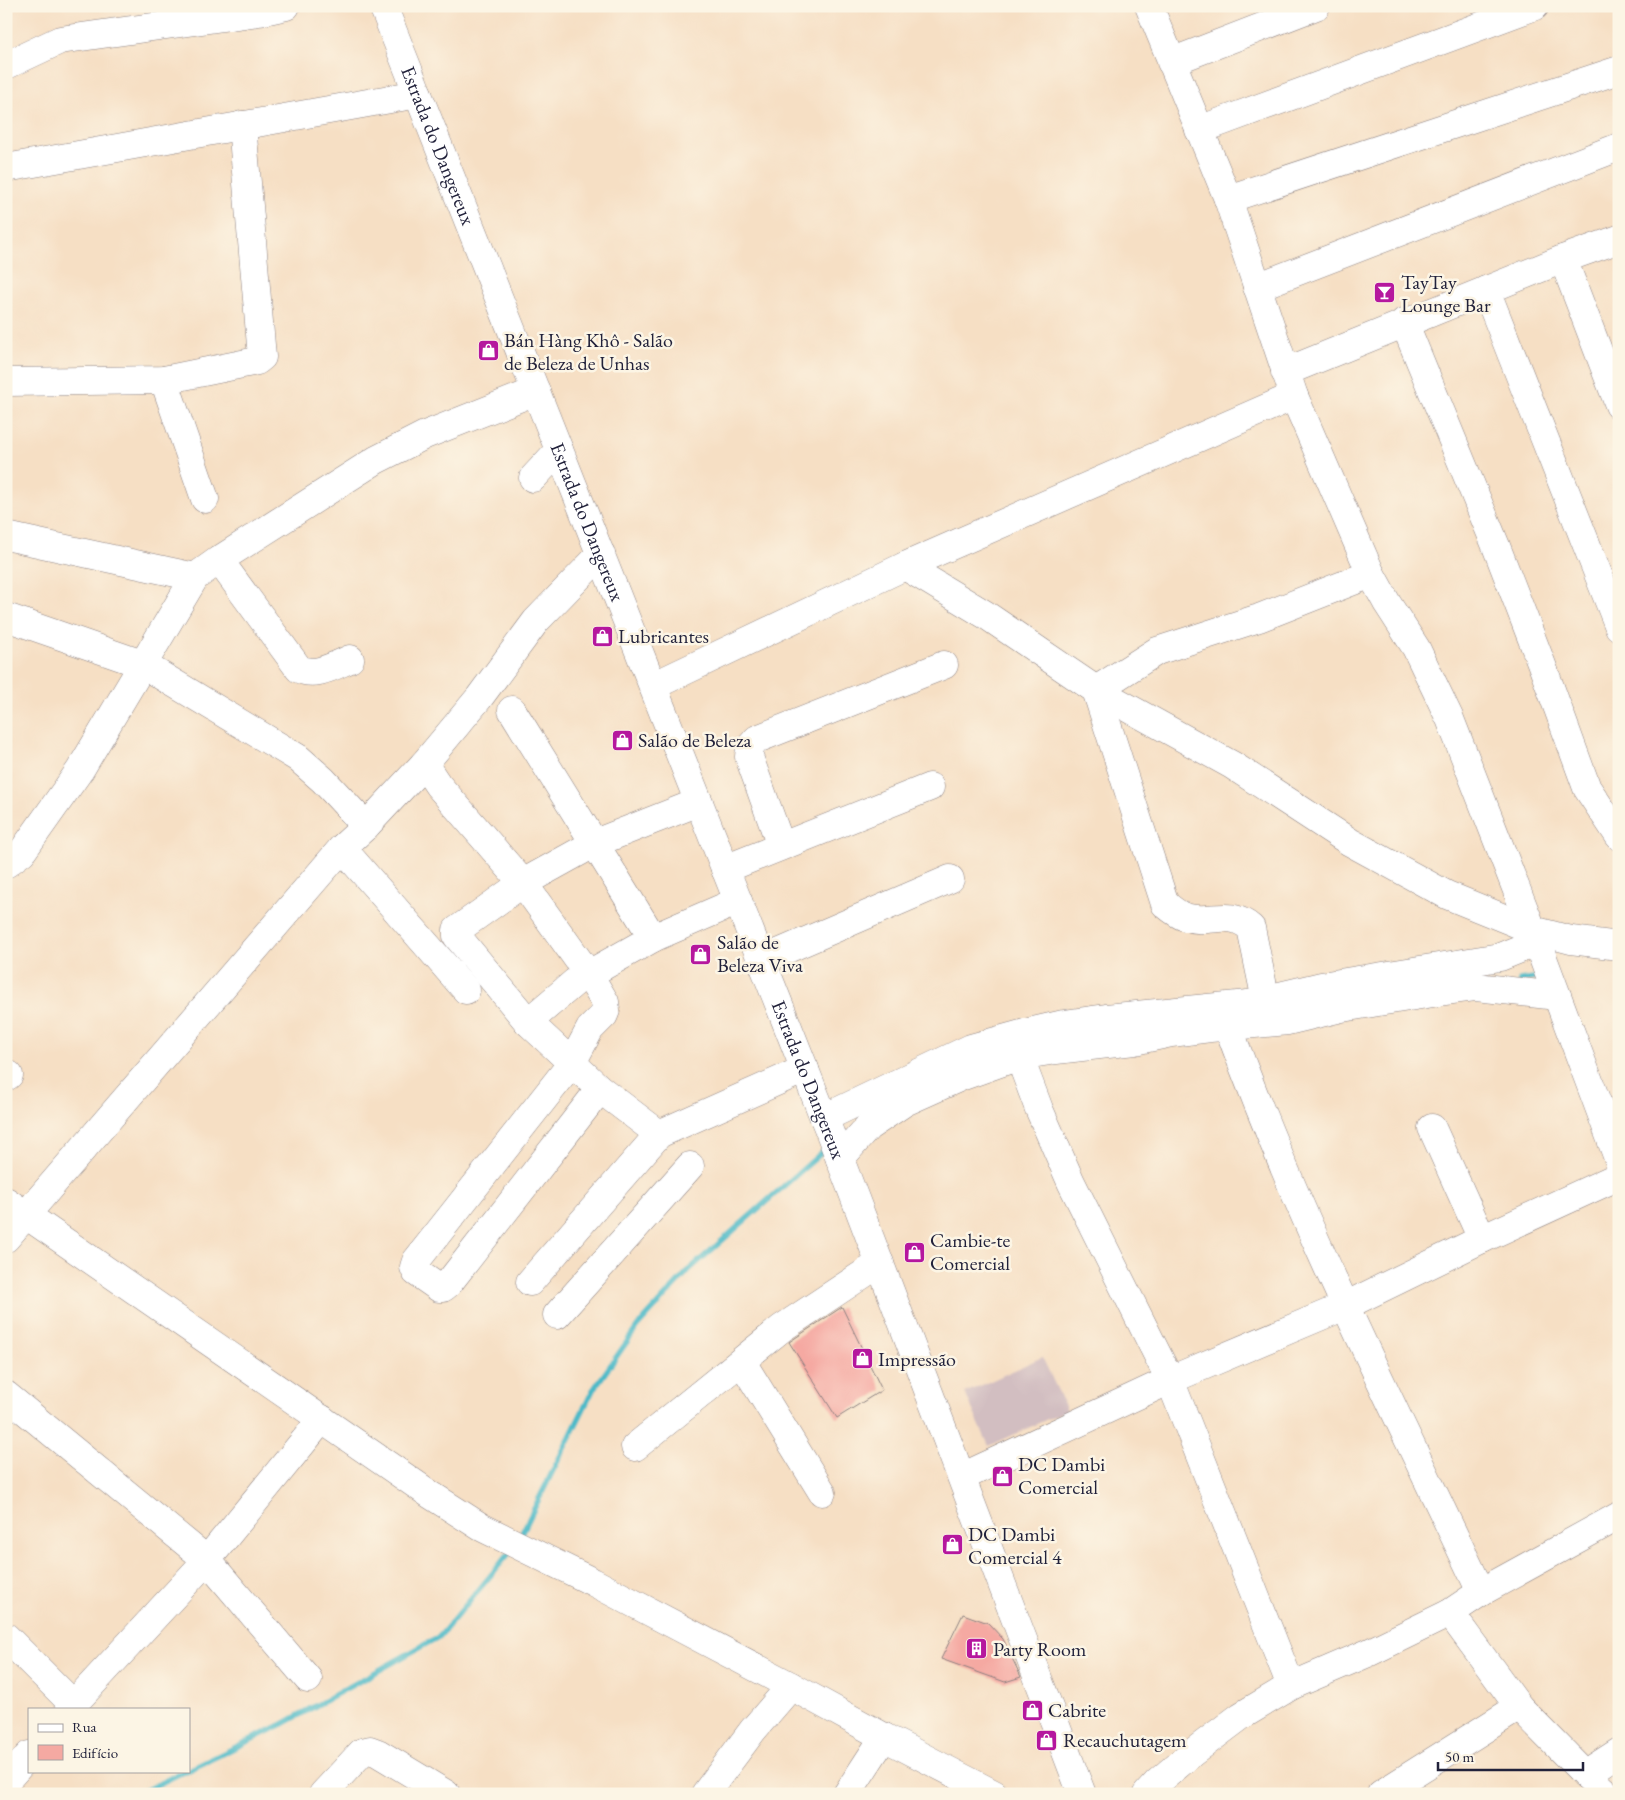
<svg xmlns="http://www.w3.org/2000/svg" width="1625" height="1800" font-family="'EB Garamond',serif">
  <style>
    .industrial { fill: #d2bec1 }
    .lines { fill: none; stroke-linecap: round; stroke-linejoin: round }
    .stream { stroke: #4dbac8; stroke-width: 5.5 }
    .building { fill: #f5a9a2 }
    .minor-casing { stroke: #8c8080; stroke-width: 29 }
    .major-casing { stroke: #8c8080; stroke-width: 29 }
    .minor { stroke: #fff; stroke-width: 28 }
    .major { stroke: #fff; stroke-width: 28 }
    .labels { text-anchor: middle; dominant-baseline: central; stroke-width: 5; stroke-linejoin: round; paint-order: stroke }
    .street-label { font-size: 20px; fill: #22223b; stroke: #fcf5e5 }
    .poi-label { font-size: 20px; fill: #22223b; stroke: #fcf5e5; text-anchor: start }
  </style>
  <rect width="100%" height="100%" fill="#fcf5e5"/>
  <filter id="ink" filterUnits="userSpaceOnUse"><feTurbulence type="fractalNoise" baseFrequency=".02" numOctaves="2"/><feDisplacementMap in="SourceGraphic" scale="10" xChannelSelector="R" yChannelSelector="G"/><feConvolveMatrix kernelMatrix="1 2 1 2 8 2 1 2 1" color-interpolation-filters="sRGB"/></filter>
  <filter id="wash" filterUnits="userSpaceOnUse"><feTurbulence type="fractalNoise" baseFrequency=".0096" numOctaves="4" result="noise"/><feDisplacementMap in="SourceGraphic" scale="20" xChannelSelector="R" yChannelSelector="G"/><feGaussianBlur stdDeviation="1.12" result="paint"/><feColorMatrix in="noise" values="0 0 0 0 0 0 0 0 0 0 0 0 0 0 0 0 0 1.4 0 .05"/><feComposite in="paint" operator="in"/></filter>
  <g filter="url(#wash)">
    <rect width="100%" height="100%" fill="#f6dfc4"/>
    <polygon class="industrial" points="1042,1357 1067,1410 989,1446 965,1393"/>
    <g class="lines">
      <g class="stream">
        <polyline points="1520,980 1541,977"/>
        <polyline points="519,1539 593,1390 638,1326 690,1269 828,1147"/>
        <polyline points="189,1770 283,1724 440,1636 511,1551"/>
        <polyline points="138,1794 185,1771"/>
      </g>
    </g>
    <g id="blocks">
      <g class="building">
        <polygon points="842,1307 882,1390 837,1418 789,1342"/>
        <polygon points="963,1614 988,1623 1003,1639 1021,1677 1005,1682 941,1659"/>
      </g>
    </g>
  </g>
  <g filter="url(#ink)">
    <use href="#blocks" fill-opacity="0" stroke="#8c8080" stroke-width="1"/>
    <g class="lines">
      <defs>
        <g id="minor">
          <polyline points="1149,6 1228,199 1294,396 1371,574 1387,603 1416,648 1450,719 1537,942 1619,1161"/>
          <polyline points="1171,62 1316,6"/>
          <polyline points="9,64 60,40 259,12 286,6"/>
          <polyline points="1199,130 1535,6"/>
          <polyline points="6,168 418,94"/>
          <polyline points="1228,199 1619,70"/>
          <polyline points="1563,259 1619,405"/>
          <polyline points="1257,287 1619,147"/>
          <polyline points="1486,290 1619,627"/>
          <polyline points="1404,322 1496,546 1542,665 1587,788 1619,836"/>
          <polyline points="1285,372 1563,259 1619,239"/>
          <polyline points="164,380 205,499"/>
          <polyline points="6,382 164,380 257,361 262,357 242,125"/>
          <polyline points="533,478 559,450"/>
          <polyline points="6,536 195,577"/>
          <path d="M 219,560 L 299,669 C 316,677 333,666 350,659"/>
          <polyline points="905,566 986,615 1096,690 1232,765 1350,842 1447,895 1533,930 1571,940 1619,946"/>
          <polyline points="6,617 142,664 298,758 323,780 366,826"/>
          <polyline points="653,686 905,566 1294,396"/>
          <polyline points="512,710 653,938"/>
          <polyline points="424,764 438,785 523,883 589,975 605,1002 606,1010 604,1015 590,1029 572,1063 416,1261 414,1267 416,1272 439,1288 443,1288 448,1284 600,1089"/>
          <polyline points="781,846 749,757 750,747 757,739 944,665"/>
          <polyline points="342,848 466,990"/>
          <polyline points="6,864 22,852 80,770 195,577 219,560 376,460 425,435 536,391"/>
          <polyline points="725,869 930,787"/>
          <polyline points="762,960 950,879"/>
          <path d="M 1263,1000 L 1265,996 L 1251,928 C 1228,908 1210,925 1185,917 C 1178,915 1171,909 1165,904 L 1096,690 L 1157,651 L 1259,618 L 1371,574"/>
          <polyline points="528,1022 575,982 653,938 738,901"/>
          <path d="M 1228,1026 C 1299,1220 1393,1406 1481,1592"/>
          <polyline points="1019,1056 1039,1109 1071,1182 1170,1380 1291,1686"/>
          <polyline points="6,1077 9,1075"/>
          <polyline points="824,1118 971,1048 1025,1033 1064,1024 1106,1018 1258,1003 1263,1000 1321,986 1500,957 1537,942"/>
          <polyline points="1432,1128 1482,1239"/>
          <polyline points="659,1134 600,1089 528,1022 457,936 457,930 523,883 595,843 699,802"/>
          <polyline points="840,1159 868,1127 905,1102 963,1076 1019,1056 1056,1050 1134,1041 1171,1033 1210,1028 1288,1021 1342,1008 1439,992 1476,987 1557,996"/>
          <polyline points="6,1201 431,1495 481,1527 593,1582 791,1686 884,1737 994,1794"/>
          <polyline points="6,1238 342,848 366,826 424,764 479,698 536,621 601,554"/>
          <polyline points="530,1282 659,1134 805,1069"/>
          <polyline points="557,1315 690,1166"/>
          <polyline points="742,1362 822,1492"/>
          <polyline points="6,1395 207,1560 308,1679"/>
          <polyline points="635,1447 782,1328 880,1263"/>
          <polyline points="962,1477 1170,1380 1345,1306 1482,1239 1619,1176"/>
          <polyline points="1450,1613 1519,1707 1585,1774 1607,1794"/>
          <polyline points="6,1637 73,1704"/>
          <polyline points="69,1709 207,1560 322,1419"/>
          <polyline points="1585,1774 1619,1752"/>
          <polyline points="6,1781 29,1755"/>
          <polyline points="323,1794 362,1752 370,1750 378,1753 446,1794"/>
          <polyline points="705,1794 753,1730 791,1686"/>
          <polyline points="847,1794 884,1737"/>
          <polyline points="1147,1794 1157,1783 1192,1753 1241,1716 1291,1686 1368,1653 1450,1613 1481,1592 1619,1516"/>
          <polyline points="1381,1794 1519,1707"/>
        </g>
        <g id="major">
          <path id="s1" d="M 383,6 L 830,1133 L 1082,1794"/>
        </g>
      </defs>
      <use href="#minor" class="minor-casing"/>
      <use href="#major" class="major-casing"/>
      <use href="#minor" class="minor"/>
      <use href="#major" class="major"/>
    </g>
  </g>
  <defs>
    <symbol id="bar-square" viewBox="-11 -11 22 22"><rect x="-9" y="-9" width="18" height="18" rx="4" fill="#b5179e" stroke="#fcf5e5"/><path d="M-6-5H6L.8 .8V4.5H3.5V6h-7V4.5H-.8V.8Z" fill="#fff"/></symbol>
    <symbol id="shop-square" viewBox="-11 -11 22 22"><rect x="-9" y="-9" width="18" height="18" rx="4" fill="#b5179e" stroke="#fcf5e5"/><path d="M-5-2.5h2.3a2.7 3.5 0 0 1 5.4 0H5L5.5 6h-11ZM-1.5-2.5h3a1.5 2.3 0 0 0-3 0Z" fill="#fff"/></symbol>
    <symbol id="building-square" viewBox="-11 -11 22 22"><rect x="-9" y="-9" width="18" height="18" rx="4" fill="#b5179e" stroke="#fcf5e5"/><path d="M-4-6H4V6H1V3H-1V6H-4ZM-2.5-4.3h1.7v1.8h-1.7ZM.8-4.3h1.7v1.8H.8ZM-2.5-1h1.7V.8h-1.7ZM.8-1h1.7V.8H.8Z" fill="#fff"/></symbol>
  </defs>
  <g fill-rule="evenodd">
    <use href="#bar-square" x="1372" y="280" width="25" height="25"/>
    <use href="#shop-square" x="476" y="338" width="25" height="25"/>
    <use href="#shop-square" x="590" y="624" width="25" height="25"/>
    <use href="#shop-square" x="610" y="728" width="25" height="25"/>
    <use href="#shop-square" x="688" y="942" width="25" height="25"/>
    <use href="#shop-square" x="902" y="1240" width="25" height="25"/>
    <use href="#shop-square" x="850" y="1346" width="25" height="25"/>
    <use href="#shop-square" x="990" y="1464" width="25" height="25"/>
    <use href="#shop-square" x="940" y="1532" width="25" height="25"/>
    <use href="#building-square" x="964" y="1636" width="25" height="25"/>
    <use href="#shop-square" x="1020" y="1698" width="25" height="25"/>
    <use href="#shop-square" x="1034" y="1728" width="25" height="25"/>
  </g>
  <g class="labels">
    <g class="street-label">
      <text stroke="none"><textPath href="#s1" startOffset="150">Estrada do Dangereux</textPath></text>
      <text stroke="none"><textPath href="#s1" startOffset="555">Estrada do Dangereux</textPath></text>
      <text stroke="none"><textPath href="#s1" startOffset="1155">Estrada do Dangereux</textPath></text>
    </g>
    <g class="poi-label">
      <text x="1401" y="282">TayTay<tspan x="1401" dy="23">Lounge Bar</tspan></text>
      <text x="504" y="340">Bán Hàng Khô - Salão<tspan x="504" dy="23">de Beleza de Unhas</tspan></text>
      <text x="618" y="636">Lubricantes</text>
      <text x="638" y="740">Salão de Beleza</text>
      <text x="717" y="942">Salão de<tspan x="717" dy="23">Beleza Viva</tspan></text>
      <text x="930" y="1240">Cambie-te<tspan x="930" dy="23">Comercial</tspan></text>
      <text x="878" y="1359">Impressão</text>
      <text x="1018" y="1464">DC Dambi<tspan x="1018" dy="23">Comercial</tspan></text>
      <text x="968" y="1534">DC Dambi<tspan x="968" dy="23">Comercial 4</tspan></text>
      <text x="993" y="1649">Party Room</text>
      <text x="1048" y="1710">Cabrite</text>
      <text x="1063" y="1740">Recauchutagem</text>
    </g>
  </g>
  <rect width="1625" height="1800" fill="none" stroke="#fcf5e5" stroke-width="25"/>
  <rect x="28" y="1708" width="162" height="65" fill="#fcf5e5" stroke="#a5a1a1"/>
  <rect x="38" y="1724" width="25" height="8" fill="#ffffff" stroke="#a5a1a1"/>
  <text x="72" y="1732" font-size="15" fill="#22223b">Rua</text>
  <rect x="38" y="1745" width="25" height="15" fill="#f5a9a2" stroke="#a5a1a1"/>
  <text x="72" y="1758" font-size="15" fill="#22223b">Edifício</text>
  <path d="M1438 1762v8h145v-8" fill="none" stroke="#22223b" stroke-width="2.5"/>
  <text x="1445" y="1762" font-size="15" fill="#22223b" stroke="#fcf5e5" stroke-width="4" paint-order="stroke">50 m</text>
</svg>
